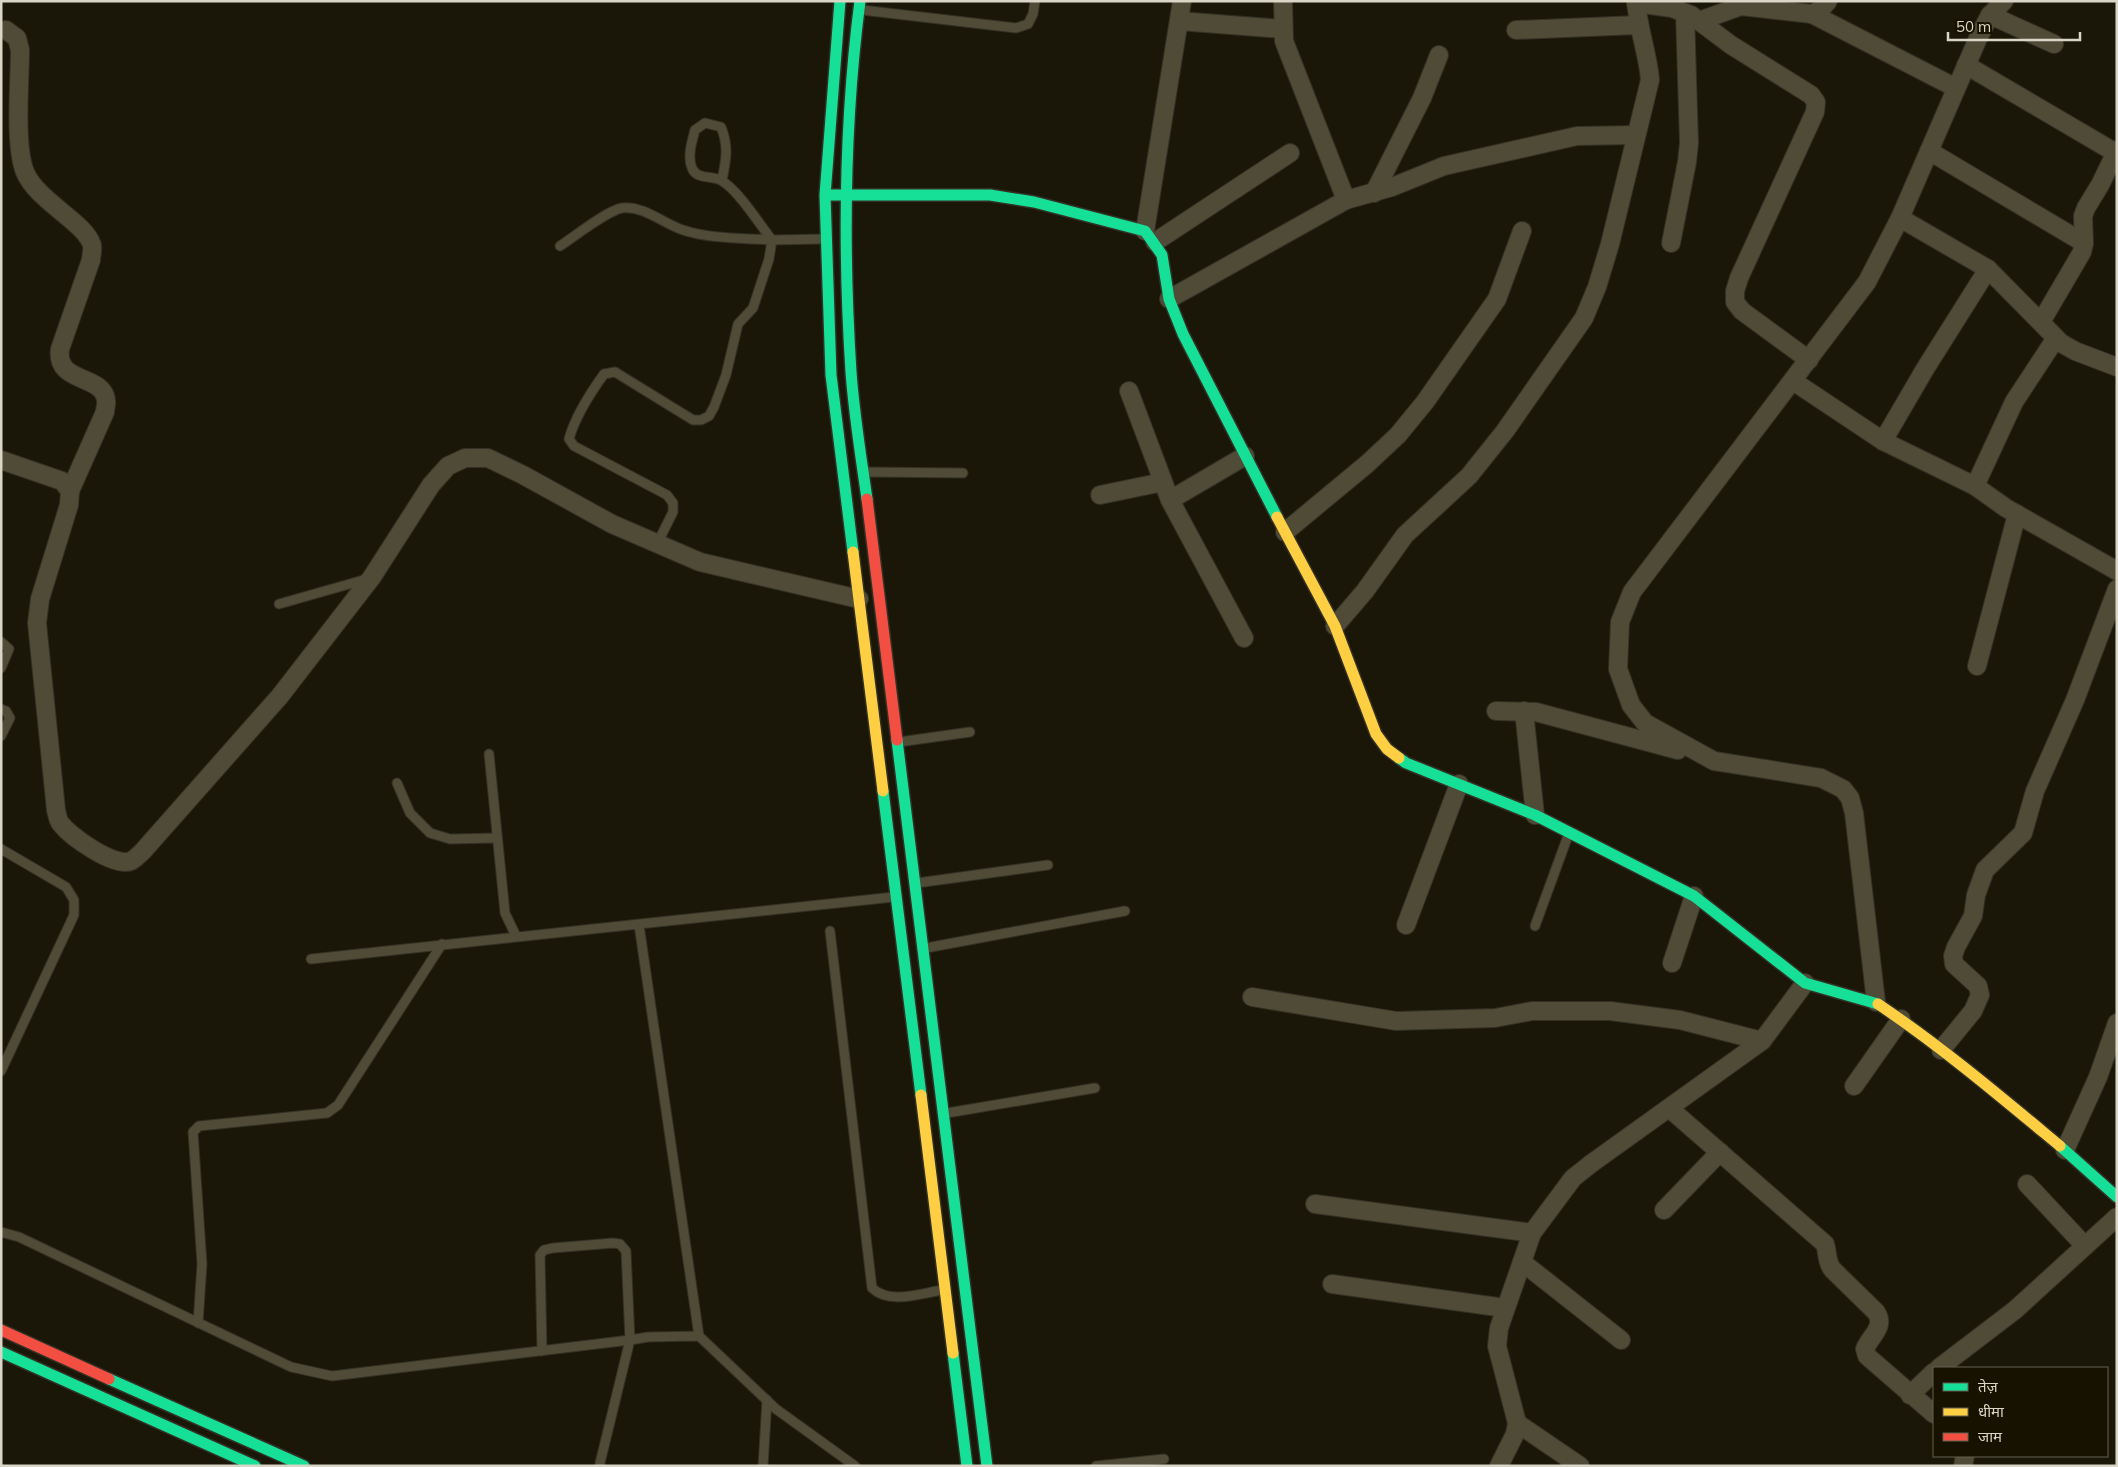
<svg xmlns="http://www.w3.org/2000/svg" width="2118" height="1467" font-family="Mulish,'Noto Sans Devanagari',sans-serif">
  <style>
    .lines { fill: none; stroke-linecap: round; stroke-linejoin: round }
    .lane-casing { stroke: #333125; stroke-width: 11 }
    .street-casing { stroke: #333125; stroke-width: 20 }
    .fast-casing { stroke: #333125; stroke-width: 14 }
    .slow-casing { stroke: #333125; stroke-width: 14 }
    .jam-casing { stroke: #333125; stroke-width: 14 }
    .lane { stroke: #4f4b37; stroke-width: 9 }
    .street { stroke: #4f4b37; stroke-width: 18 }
    .fast { stroke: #16e098; stroke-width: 11 }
    .slow { stroke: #ffcf43; stroke-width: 11 }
    .jam { stroke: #f24e42; stroke-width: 11 }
  </style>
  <rect width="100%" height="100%" fill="#1a1709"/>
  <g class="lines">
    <defs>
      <g id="lane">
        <polyline points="862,10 1016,28 1028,24 1033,14 1035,1"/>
        <path d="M 560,246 C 574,237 606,211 622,208 C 643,205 664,224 683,230 C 709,239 744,238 772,240 C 760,225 738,190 722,181 C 713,175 696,180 692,168 C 687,157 692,141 695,130 L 705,123 L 721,127 C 729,146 726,161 722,180"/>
        <polyline points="866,472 963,473"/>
        <path d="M 657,544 L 673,512 L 673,503 L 667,495 L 574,446 L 569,439 C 575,417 591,392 604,374 L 615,372 L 693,420 L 701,420 L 709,416 L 714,407 L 726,375 L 738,324 L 753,308 L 769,259 L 772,240 L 823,239"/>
        <polyline points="279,604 367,579"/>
        <polyline points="1,642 9,649 1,668"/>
        <polyline points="1,709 6,711 10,718 1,736"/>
        <polyline points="899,742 970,732"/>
        <polyline points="489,754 505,913 516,936"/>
        <polyline points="397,783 410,813 430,833 450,839 497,838"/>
        <polyline points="1,849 66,887 74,900 74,915 1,1071"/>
        <polyline points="917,883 1048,865"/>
        <polyline points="639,925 699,1336"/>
        <polyline points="1535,926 1569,833"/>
        <path d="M 830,931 L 872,1288 C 890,1305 921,1293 943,1290"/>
        <polyline points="926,948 1125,911"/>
        <polyline points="311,959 894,897"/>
        <polyline points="947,1113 1095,1088"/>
        <polyline points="1,1232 19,1237 291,1367 332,1376 630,1340 626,1251 620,1244 613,1243 553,1248 544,1250 540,1255 542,1351"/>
        <polyline points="198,1323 202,1264 193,1132 199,1126 327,1113 338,1105 442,944"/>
        <polyline points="600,1463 630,1340 648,1337 699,1336 776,1409 855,1466"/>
        <polyline points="763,1466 767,1400"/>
        <polyline points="1096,1466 1164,1459"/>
      </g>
      <g id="street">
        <polyline points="1636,3 1672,8 1691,15 1731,45 1811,95 1816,102 1815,112 1739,278 1735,291 1735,302 1742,311 1809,360"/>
        <polyline points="1812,14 1956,88"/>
        <polyline points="1990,15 2054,44"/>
        <polyline points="1179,21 1283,29"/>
        <polyline points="1699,21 1741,6 1812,14 1821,9 1828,1"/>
        <path d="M 6,30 L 17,38 L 20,50 C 20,81 14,145 25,172 C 37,201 85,222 92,245 C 93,250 91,256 91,260 L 60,349 C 55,384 103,374 106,400 C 107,403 105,408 105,412 L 70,491"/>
        <polyline points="1516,30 1638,25"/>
        <polyline points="1966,65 2116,153"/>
        <polyline points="1929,151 2084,243"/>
        <polyline points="1374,193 1422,98 1439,55"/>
        <polyline points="1346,200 1392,187 1444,166 1577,136 1635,135"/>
        <polyline points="1900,218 1988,269 2061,343 2075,351 2117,367"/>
        <polyline points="1145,231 1182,1"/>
        <polyline points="1155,242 1290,153"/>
        <polyline points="1671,243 1687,162 1689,143 1685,13"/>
        <polyline points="1169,299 1346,200 1284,41 1283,1"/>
        <polyline points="2041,322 2082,252 2084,243 2083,216 2086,208 2100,185 2117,150"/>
        <polyline points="1793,381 1883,441 1975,486 2006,508 2117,571"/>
        <polyline points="1129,391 1170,500 1244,638"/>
        <polyline points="1883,441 1925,369 1988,269"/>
        <path d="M 1,460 L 62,481 L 70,491 L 69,505 L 40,599 L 37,623 L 56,810 C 57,814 58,821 61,824 C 71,837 115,868 131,861 C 135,859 140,854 143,851 L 280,696 L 372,577 L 431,485 L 448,466 L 465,458 L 488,458 L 523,475 L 612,524 L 700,562 L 859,599"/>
        <polyline points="1975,486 2014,402 2056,338"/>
        <polyline points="1100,495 1163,482"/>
        <polyline points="1170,500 1245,456"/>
        <polyline points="1285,532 1367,464 1398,435 1425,402 1497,299 1522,231"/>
        <path d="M 1335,626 L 1365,591 L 1405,535 L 1469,476 L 1505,431 L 1584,318 L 1597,287 L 1610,244 L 1650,80 C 1648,54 1638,29 1636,1"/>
        <polyline points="1977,666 2017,514"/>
        <polyline points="1496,711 1536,712 1678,750"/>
        <polyline points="1524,711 1535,815"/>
        <polyline points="1406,925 1459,784"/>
        <polyline points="1672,963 1694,896"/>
        <polyline points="1252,997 1396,1021 1495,1018 1532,1011 1610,1011 1680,1020 1762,1041"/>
        <polyline points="1876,1002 1854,813 1850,798 1843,789 1821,778 1714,761 1645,723 1631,705 1618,669 1620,622 1632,592 1867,282 1900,218 1979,36 1990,15 2004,1"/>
        <polyline points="1941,1050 1973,1011 1980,995 1978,986 1954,964 1953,956 1956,947 1973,916 1976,895 1985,870 2023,833 2035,791 2075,700 2117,589"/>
        <polyline points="1854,1086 1901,1019"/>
        <path d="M 1669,1108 L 1825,1244 C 1828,1253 1826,1260 1832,1269 L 1876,1312 C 1886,1327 1870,1336 1865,1349 L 1867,1356 L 1934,1414"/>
        <polyline points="2065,1150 2098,1077 2117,1023"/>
        <polyline points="2027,1184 2085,1246"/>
        <polyline points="1315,1204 1532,1233"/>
        <polyline points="1664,1210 1720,1152"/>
        <polyline points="1522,1262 1621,1340"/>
        <polyline points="1332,1284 1505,1308"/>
        <polyline points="1939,1368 2015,1310 2117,1217"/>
        <polyline points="1910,1395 1934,1372"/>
        <polyline points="1517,1423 1580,1466"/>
        <polyline points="1499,1466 1515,1434 1517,1423 1497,1346 1499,1328 1532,1233 1573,1178 1592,1163 1762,1041 1805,983"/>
        <polyline points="1963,1466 1965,1456"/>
      </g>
      <g id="fast">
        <polyline points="840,1 825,195 831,375 853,552"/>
        <path d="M 860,1 C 844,124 843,248 851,372 C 854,414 861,457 867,499"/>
        <polyline points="827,195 990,195 1034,202 1145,231 1162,255 1169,299 1183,334 1277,517"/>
        <polyline points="897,740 987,1466"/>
        <polyline points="1399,758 1406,763 1535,815 1694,896 1805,983 1878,1004"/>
        <polyline points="883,791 921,1095"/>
        <polyline points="2060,1146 2117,1197"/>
        <polyline points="1,1352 255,1466"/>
        <polyline points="953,1353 967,1466"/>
        <polyline points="109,1379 304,1466"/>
      </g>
      <g id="slow">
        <polyline points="1277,517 1335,626 1376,734 1387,749 1399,758"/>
        <polyline points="853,552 883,791"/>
        <path d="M 1878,1004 C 1942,1047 2001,1097 2060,1146"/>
        <polyline points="921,1095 953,1353"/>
      </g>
      <g id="jam">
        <polyline points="867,499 897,740"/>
        <polyline points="1,1330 109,1379"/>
      </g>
    </defs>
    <use href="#lane" class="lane-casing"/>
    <use href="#street" class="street-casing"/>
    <use href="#fast" class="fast-casing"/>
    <use href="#slow" class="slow-casing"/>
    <use href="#jam" class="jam-casing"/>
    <use href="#lane" class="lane"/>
    <use href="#street" class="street"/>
    <use href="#fast" class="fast"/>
    <use href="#slow" class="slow"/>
    <use href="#jam" class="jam"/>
  </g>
  <rect width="2118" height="1467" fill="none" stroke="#d9d6c8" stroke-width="5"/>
  <rect x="1933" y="1367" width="175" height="90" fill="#171200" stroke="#656050"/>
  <rect x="1943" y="1383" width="25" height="8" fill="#16e098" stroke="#656050"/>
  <text x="1978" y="1392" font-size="15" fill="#d9d6c8">तेज़</text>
  <rect x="1943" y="1408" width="25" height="8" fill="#ffcf43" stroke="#656050"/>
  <text x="1978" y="1417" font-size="15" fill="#d9d6c8">धीमा</text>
  <rect x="1943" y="1433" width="25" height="8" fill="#f24e42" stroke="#656050"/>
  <text x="1978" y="1442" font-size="15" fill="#d9d6c8">जाम</text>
  <path d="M1948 32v8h132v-8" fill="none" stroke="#d9d6c8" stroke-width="2.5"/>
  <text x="1956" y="32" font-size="15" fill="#d9d6c8" stroke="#171200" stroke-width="4" paint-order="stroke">50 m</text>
</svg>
